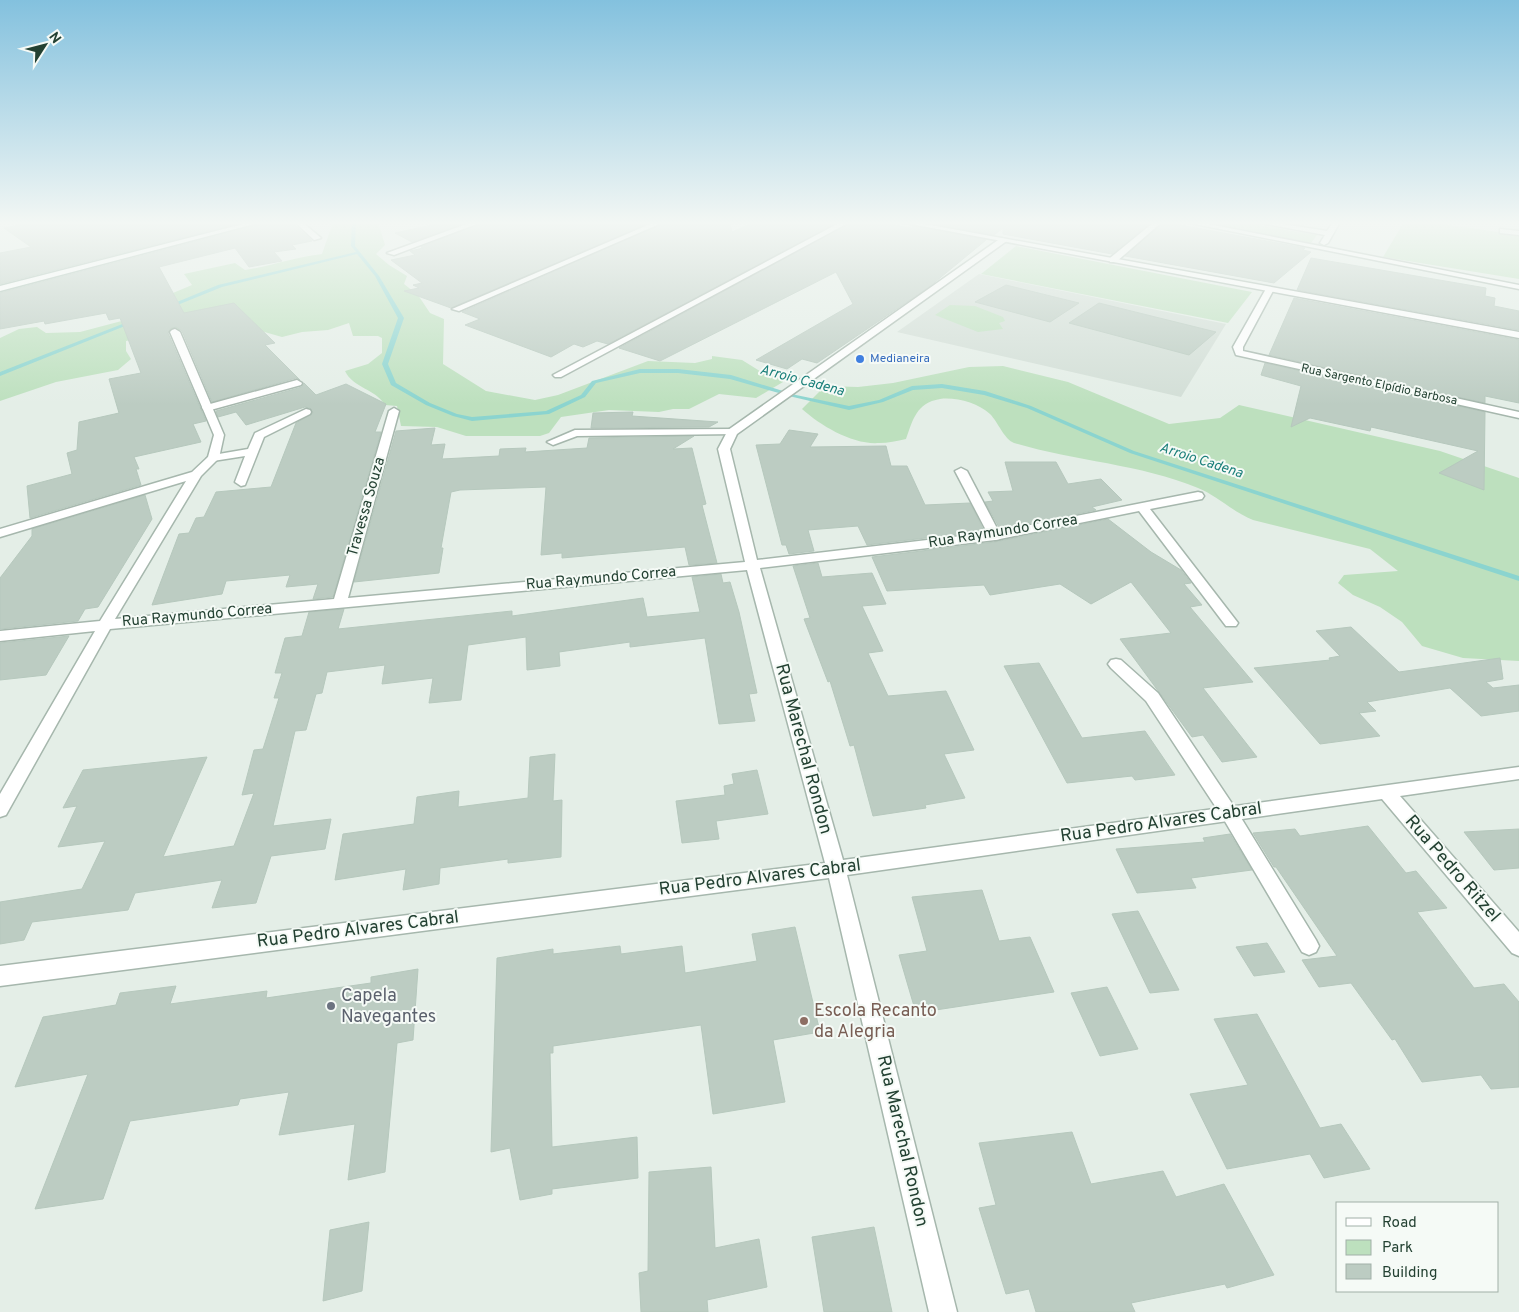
<svg xmlns="http://www.w3.org/2000/svg" width="1519" height="1312" font-family="Overpass,sans-serif">
  <style>
    .built { fill: #d2ded6 }
    .green { fill: #bde0be }
    .lines { fill: none; stroke-linecap: round; stroke-linejoin: round }
    .stream { fill: #8bd4cf; fill-rule: evenodd }
    .building { fill: #bcccc2; stroke: #b6c8bd }
    .service-casing { stroke: #a6b7ad; stroke-width: 3 }
    .minor-casing { stroke: #a6b7ad; stroke-width: 3 }
    .tertiary-casing { stroke: #a6b7ad; stroke-width: 3 }
    .secondary-casing { stroke: #a2baad; stroke-width: 3 }
    .service { fill: #fff; fill-rule: evenodd }
    .minor { fill: #fff; fill-rule: evenodd }
    .tertiary { fill: #fff; fill-rule: evenodd }
    .secondary { fill: #fff; fill-rule: evenodd }
    .shop-dot { fill: #3f7fe0; stroke: #f5faf6; stroke-width: 2 }
    .worship-dot { fill: #6b7280; stroke: #f5faf6; stroke-width: 2 }
    .education-dot { fill: #8d6e63; stroke: #f5faf6; stroke-width: 2 }
    .labels { text-anchor: middle; dominant-baseline: central; stroke-width: 4; stroke-linejoin: round; paint-order: stroke }
    .far-shop-label { font-size: 12px; fill: #366cbe; stroke: #f5faf6; text-anchor: start }
    .far-street-label { font-size: 12px; fill: #234132; stroke: #f5faf6 }
    .far-water-label { font-size: 14px; font-style: italic; fill: #1a7f7a; stroke: #f5faf6 }
    .street-label { font-size: 15px; fill: #234132; stroke: #f5faf6 }
    .near-street-label { font-size: 18px; fill: #234132; stroke: #f5faf6 }
    .near-worship-label { font-size: 18px; fill: #5b616d; stroke: #f5faf6; text-anchor: start }
    .near-education-label { font-size: 18px; fill: #785e54; stroke: #f5faf6; text-anchor: start }
  </style>
  <rect width="100%" height="100%" fill="#e4eee7"/>
  <polygon class="built" points="979,274 1226,324 1181,397 897,332"/>
  <g class="green">
    <path d="M 333,222 L 378,222 L 385,245 L 376,254 L 389,265 L 407,276 L 404,284 L 418,295 L 430,313 L 444,319 L 443,364 L 486,391 L 535,400 L 558,395 L 648,361 L 695,363 L 712,359 L 712,356 L 742,360 L 763,373 L 778,375 L 783,378 L 783,382 L 756,398 L 719,394 L 689,409 L 673,409 L 659,412 L 609,410 L 561,417 L 549,433 L 540,436 L 466,436 L 437,427 L 401,426 L 397,406 L 385,405 C 376,389 353,388 345,371 L 368,364 L 382,353 L 382,338 L 378,336 L 353,336 L 349,323 L 328,330 L 302,332 L 282,337 L 254,329 L 251,319 L 184,329 L 126,341 L 126,351 L 131,359 L 118,370 L 56,382 L 0,401 L 0,338 L 19,329 L 37,327 L 46,333 L 80,332 L 133,318 L 161,298 L 192,285 L 184,274 L 235,263 L 245,270 C 271,266 296,257 322,254 Z"/>
    <polygon points="1202,222 1241,222 1317,235 1311,243"/>
    <polygon points="1404,222 1428,222 1519,235 1519,279 1383,257"/>
    <polygon points="1016,246 1252,292 1228,323 981,274"/>
    <polygon points="950,305 975,306 1003,317 1005,321 999,323 1003,329 978,332 935,315"/>
    <path d="M 1003,366 L 1068,382 L 1169,424 L 1220,418 L 1239,405 L 1440,451 L 1519,478 L 1519,661 L 1463,658 L 1422,646 L 1402,622 L 1380,607 L 1353,595 L 1338,583 L 1344,575 L 1398,571 L 1370,549 L 1253,520 C 1233,512 1216,495 1198,488 C 1140,464 1073,461 1014,443 C 1004,439 998,422 990,414 C 978,403 956,397 940,399 C 916,403 913,420 906,439 C 897,441 888,443 879,443 C 853,445 821,426 802,409 L 825,386 L 858,387 L 893,383 L 969,367 Z"/>
  </g>
  <g class="lines">
    <g class="stream">
      <polygon points="352,222 356,222 355,246 379,276 404,318 388,364 396,383 430,403 457,414 472,417 546,411 581,395 592,381 640,369 678,369 731,375 796,395 849,406 879,400 912,386 942,384 985,391 1031,406 1134,451 1519,576 1519,581 1130,453 1027,408 984,395 942,388 913,390 883,402 849,410 793,397 730,379 678,373 640,373 596,383 585,397 549,414 472,421 453,416 426,405 391,385 382,364 398,318 375,276 357,254 222,287 170,308 165,307 218,285 356,252 351,246"/>
      <polygon points="130,321 135,322 0,376 0,372"/>
    </g>
  </g>
  <g class="building">
    <polygon points="35,222 244,222 0,284 0,253 31,247 4,228"/>
    <polygon points="264,222 292,222 312,241 292,245 296,249 274,252 282,261 249,267 235,248 159,267 184,313 234,303 275,343 265,345 300,380 296,378 212,402 182,331 176,327 171,328 168,333 206,421 193,424 201,442 134,457 139,469 136,469 141,485 30,518 27,486 72,474 67,453 77,450 79,422 119,413 109,379 141,373 120,318 109,320 106,313 45,324 44,321 0,329 0,293 262,224"/>
    <polygon points="446,222 467,222 412,242 395,233"/>
    <polygon points="484,222 651,222 451,308 404,291 419,288 413,285 422,283 391,260 415,255 410,251 423,248 421,247"/>
    <polygon points="666,222 730,222 732,232 754,222 838,222 608,344 597,341 583,347 574,344 551,357 465,325 480,319 462,312"/>
    <polygon points="852,222 875,222 912,228 912,226 986,240 929,287 817,363 802,359 787,369 756,360 853,304 836,272 660,361 619,348"/>
    <polygon points="923,222 1151,222 1112,254 1003,234 1003,228 994,235"/>
    <polygon points="1164,222 1305,248 1303,250 1311,252 1274,283 1125,256"/>
    <polygon points="1311,258 1486,288 1485,296 1495,298 1494,306 1519,311 1519,330 1297,290"/>
    <polygon points="1006,285 1079,303 1050,322 975,302"/>
    <polygon points="1294,298 1519,340 1519,403 1485,396 1485,403 1269,355"/>
    <polygon points="1099,303 1216,332 1189,355 1069,323"/>
    <polygon points="1265,363 1485,412 1484,490 1439,473 1478,451 1371,427 1370,431 1310,418 1291,427 1301,386 1261,375"/>
    <polygon points="304,383 316,395 346,384 386,404 375,432 381,432 333,597 313,599 318,584 286,587 290,575 226,581 222,594 152,605 179,534 189,533 196,518 204,517 216,492 271,487 296,423 313,413 310,408 305,407 246,425 236,412 218,417 216,411 302,387"/>
    <polygon points="633,412 632,416 718,422 709,427 591,428 593,413"/>
    <polygon points="435,428 431,445 445,444 442,459 499,456 500,449 526,448 525,452 587,448 589,438 694,436 673,449 692,448 706,504 702,505 717,563 689,565 685,547 562,558 562,553 541,555 546,487 460,490 451,492 441,548 443,548 439,573 354,582 396,431"/>
    <polygon points="789,430 818,434 810,447 886,446 891,466 907,466 925,505 970,503 984,531 867,545 858,526 808,530 814,551 789,554 786,545 782,545 756,445 780,444"/>
    <polygon points="1005,462 1056,462 1068,484 1101,479 1122,500 1092,507 1096,510 1000,529 985,502 993,501 988,492 1013,491"/>
    <polygon points="145,495 152,519 98,607 85,609 78,621 0,629 0,578 32,536 32,529"/>
    <polygon points="1108,519 1151,552 1181,570 1191,583 1184,584 1202,605 1190,607 1253,682 1203,688 1257,757 1222,762 1203,735 1192,737 1120,639 1171,633 1131,582 1091,604 1060,584 990,595 984,585 887,591 872,557 995,542"/>
    <polygon points="818,563 822,577 872,573 886,604 862,606 883,651 868,653 888,696 946,691 974,750 944,754 965,798 925,805 926,808 873,816 854,745 850,746 830,681 828,682 804,619 810,618 793,566"/>
    <polygon points="721,574 723,583 730,582 739,612 757,693 749,694 755,721 719,724 705,638 630,647 630,642 559,652 560,666 527,670 526,637 468,645 461,700 429,703 433,678 382,684 385,665 327,672 322,693 316,694 306,730 295,731 273,826 331,819 325,849 271,856 256,903 212,908 222,880 135,893 128,910 32,922 24,940 0,944 0,902 82,889 105,841 58,847 77,806 63,808 83,770 207,757 163,857 234,846 254,793 242,795 254,750 263,749 279,698 274,698 282,673 275,673 285,638 302,636 309,612 344,609 338,629 512,611 512,616 643,598 647,617 700,612 692,577"/>
    <polygon points="1351,627 1399,672 1500,658 1503,679 1486,682 1493,688 1519,685 1519,711 1481,716 1450,688 1367,702 1376,711 1359,713 1380,736 1320,744 1254,668 1330,660 1329,658 1340,656 1316,631"/>
    <polygon points="69,636 46,675 0,680 0,643"/>
    <polygon points="1039,663 1082,738 1145,731 1175,775 1135,780 1132,776 1067,783 1004,666"/>
    <polygon points="555,754 553,801 562,800 561,857 508,863 508,859 440,868 439,884 403,890 406,869 335,880 343,834 414,824 417,797 459,791 458,807 528,798 530,757"/>
    <polygon points="757,770 768,814 716,821 719,839 682,843 676,801 725,795 724,786 734,784 732,774"/>
    <polygon points="1368,826 1406,873 1416,871 1447,908 1417,912 1474,988 1504,984 1519,1002 1519,1087 1491,1089 1481,1075 1422,1082 1395,1039 1392,1040 1351,983 1319,987 1302,960 1337,956 1276,867 1274,867 1253,833 1295,829 1300,836"/>
    <polygon points="1519,829 1519,868 1494,870 1464,832"/>
    <polygon points="1230,834 1252,870 1191,878 1196,888 1137,893 1116,849 1205,842 1203,838"/>
    <polygon points="982,890 999,941 1030,937 1054,992 916,1013 899,955 927,951 912,897"/>
    <polygon points="1138,911 1179,990 1150,993 1112,914"/>
    <polygon points="795,927 820,1032 773,1040 785,1102 713,1114 701,1025 553,1046 553,1053 550,1053 552,1147 637,1137 638,1178 552,1189 552,1194 520,1200 510,1148 491,1152 497,958 553,949 553,954 620,946 621,954 682,946 685,973 757,961 752,934"/>
    <polygon points="1267,943 1285,972 1254,976 1236,947"/>
    <polygon points="418,969 413,1040 397,1043 385,1172 348,1180 355,1124 279,1135 289,1092 240,1099 238,1105 130,1121 103,1199 35,1209 88,1074 15,1087 43,1017 116,1005 120,993 176,986 170,1004 267,991 266,998 371,983 371,977"/>
    <polygon points="1107,987 1138,1049 1100,1056 1071,993"/>
    <polygon points="1257,1014 1320,1128 1341,1124 1370,1169 1324,1178 1310,1154 1227,1169 1190,1094 1248,1085 1214,1019"/>
    <polygon points="1072,1132 1091,1184 1163,1171 1176,1197 1224,1184 1274,1275 1227,1288 1225,1284 1131,1303 1135,1312 1036,1312 1029,1289 1006,1294 979,1208 996,1205 979,1143"/>
    <polygon points="711,1167 715,1248 759,1239 767,1287 707,1300 708,1312 641,1312 639,1273 648,1271 649,1172"/>
    <polygon points="369,1222 362,1291 323,1301 330,1230"/>
    <polygon points="874,1227 892,1312 824,1312 812,1237"/>
  </g>
  <g class="lines">
    <defs>
      <g id="service">
        <polygon points="295,222 302,222 321,238 314,240"/>
        <polygon points="297,380 302,383 301,385 207,411 202,408 203,406"/>
        <polygon points="306,409 310,410 311,412 310,414 264,437 245,485 241,486 235,482 245,456 213,461 207,458 213,455 248,449 255,433"/>
        <polygon points="732,429 736,430 737,432 736,434 577,436 553,445 547,442 575,430"/>
        <polygon points="961,468 967,471 1001,536 1000,539 995,540 989,536 955,471"/>
        <polygon points="1116,659 1121,660 1158,693 1235,808 1316,940 1319,946 1316,952 1309,955 1302,952 1223,818 1146,701 1111,668 1108,664 1111,660"/>
      </g>
      <g id="minor">
        <polygon points="472,222 482,222 394,255 387,253"/>
        <polygon points="655,222 664,222 459,311 452,309"/>
        <polygon points="841,222 850,222 561,377 555,377 553,375"/>
        <polygon points="1154,222 1162,222 1116,262 1110,262 1110,258"/>
        <polygon points="1185,222 1198,222 1519,285 1519,289"/>
        <polygon points="1255,222 1270,222 1327,231 1333,222 1340,222 1328,243 1324,245 1320,243 1325,235"/>
        <polygon points="1500,229 1519,231 1519,235 1500,233"/>
        <polygon points="1001,238 1008,240 737,434 730,449 757,560 995,532 1198,492 1202,493 1204,496 1202,499 1150,509 1238,623 1236,626 1226,626 1139,511 995,540 760,568 843,860 1519,767 1519,779 1400,796 1519,932 1519,956 1512,953 1382,799 847,875 957,1312 929,1312 829,878 0,986 0,966 825,863 747,570 110,629 6,815 0,817 0,794 95,631 0,641 0,631 100,621 186,481 0,537 0,529 192,472 208,457 214,435 170,332 172,330 175,329 180,332 224,435 219,458 201,476 115,619 334,599 389,411 394,408 399,411 348,598 745,562 718,449 728,430"/>
        <polygon points="1267,287 1274,289 1243,347 1243,351 1519,412 1519,418 1236,355 1233,347"/>
      </g>
      <polygon id="tertiary" points="900,222 914,222 1519,332 1519,338"/>
      <polygon id="secondary" points="251,222 262,222 0,291 0,286"/>
    </defs>
    <use href="#service" class="service-casing"/>
    <use href="#minor" class="minor-casing"/>
    <use href="#tertiary" class="tertiary-casing"/>
    <use href="#secondary" class="secondary-casing"/>
    <use href="#service" class="service"/>
    <use href="#minor" class="minor"/>
    <use href="#tertiary" class="tertiary"/>
    <use href="#secondary" class="secondary"/>
  </g>
  <linearGradient id="sky" x2="0" y2="1"><stop stop-color="#83c1de"/><stop offset="0.55" stop-color="#f3f7f4"/><stop offset="1" stop-color="#f3f7f4" stop-opacity="0"/></linearGradient>
  <rect width="1519" height="405" fill="url(#sky)"/>
  <circle class="shop-dot" cx="860" cy="359" r="5"/>
  <circle class="worship-dot" cx="331" cy="1006" r="5"/>
  <circle class="education-dot" cx="804" cy="1021" r="5"/>
  <g class="labels">
    <g class="far-shop-label">
      <text x="870" y="359">Medianeira</text>
    </g>
    <g class="far-street-label">
      <text transform="translate(1379 385) rotate(12)">Rua Sargento Elpídio Barbosa</text>
    </g>
    <g class="far-water-label">
      <text transform="translate(802 381) rotate(15)">Arroio Cadena</text>
      <text transform="translate(1201 461) rotate(18)">Arroio Cadena</text>
    </g>
    <g class="street-label">
      <text transform="translate(367 507) rotate(-74)">Travessa Souza</text>
      <text transform="translate(1003 532) rotate(-9)">Rua Raymundo Correa</text>
      <text transform="translate(601 579) rotate(-5)">Rua Raymundo Correa</text>
      <text transform="translate(197 616) rotate(-5)">Rua Raymundo Correa</text>
    </g>
    <g class="near-street-label">
      <text transform="translate(803 749) rotate(75)">Rua Marechal Rondon</text>
      <text transform="translate(1161 823) rotate(-8)">Rua Pedro Alvares Cabral</text>
      <text transform="translate(1452 869) rotate(49)">Rua Pedro Ritzel</text>
      <text transform="translate(760 878) rotate(-7)">Rua Pedro Alvares Cabral</text>
      <text transform="translate(358 930) rotate(-7)">Rua Pedro Alvares Cabral</text>
      <text transform="translate(902 1141) rotate(77)">Rua Marechal Rondon</text>
    </g>
    <g class="near-worship-label">
      <text x="341" y="996">Capela<tspan x="341" dy="21">Navegantes</tspan></text>
    </g>
    <g class="near-education-label">
      <text x="814" y="1011">Escola Recanto<tspan x="814" dy="21">da Alegria</tspan></text>
    </g>
  </g>
  <rect x="1336" y="1202" width="162" height="90" fill="#f5faf6" stroke="#a1b0a8"/>
  <rect x="1346" y="1218" width="25" height="8" fill="#ffffff" stroke="#a1b0a8"/>
  <text x="1382" y="1227" font-size="15" fill="#234132">Road</text>
  <rect x="1346" y="1240" width="25" height="15" fill="#bde0be" stroke="#a1b0a8"/>
  <text x="1382" y="1252" font-size="15" fill="#234132">Park</text>
  <rect x="1346" y="1264" width="25" height="15" fill="#bcccc2" stroke="#a1b0a8"/>
  <text x="1382" y="1277" font-size="15" fill="#234132">Building</text>
  <g transform="translate(45 45) rotate(54)" stroke="#f5faf6" stroke-width="4" paint-order="stroke">
  <path d="M0-4L9 19L0 12L-9 19Z" fill="#234132"/>
  <text y="-8" font-size="14" font-weight="bold" text-anchor="middle" fill="#234132">N</text>
  </g>
</svg>
